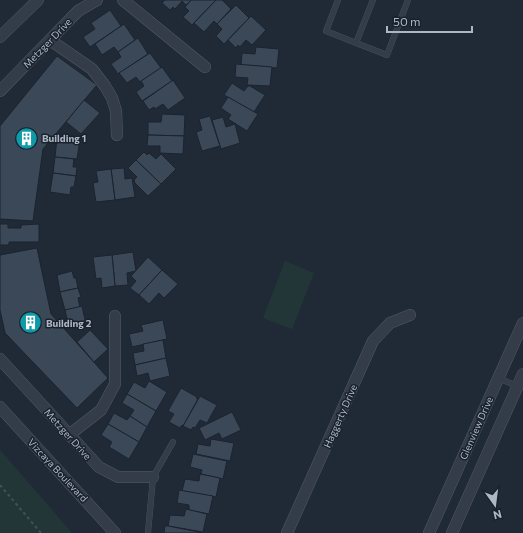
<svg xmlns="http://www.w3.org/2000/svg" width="523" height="533" font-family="Commissioner,sans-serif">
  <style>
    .green { fill: #223638 }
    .building { fill: #3b4858; stroke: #1b232e }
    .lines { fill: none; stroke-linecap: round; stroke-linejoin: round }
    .lane-casing { stroke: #515966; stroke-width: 6 }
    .street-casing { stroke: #515966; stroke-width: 12 }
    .path { stroke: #3f5356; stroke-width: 2; stroke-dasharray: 3 3; stroke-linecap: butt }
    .lane { stroke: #333c48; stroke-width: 5.5 }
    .street { stroke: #333c48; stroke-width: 11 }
    .labels { text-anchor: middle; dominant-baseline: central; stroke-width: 3; stroke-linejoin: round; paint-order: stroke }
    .street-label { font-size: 10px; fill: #adb6c5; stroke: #19212c }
    .poi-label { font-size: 10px; font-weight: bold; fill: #adb6c5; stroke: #19212c; text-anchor: start }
  </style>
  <rect width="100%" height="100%" fill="#202a37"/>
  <g class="green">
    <polygon points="285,261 314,273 292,329 263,318"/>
    <polygon points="0,450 72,533 0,533"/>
  </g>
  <g class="building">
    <polygon points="165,0 191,0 186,5 182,1 175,9 173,7 170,10 162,3"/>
    <polygon points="191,0 216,0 192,25 183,17 189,11 185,7"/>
    <polygon points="216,0 222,0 231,9 217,24 214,21 204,32 194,23"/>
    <polygon points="236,5 249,18 224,44 216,36 222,29 217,24"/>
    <polygon points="110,10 121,26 90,47 83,37 95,29 91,23"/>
    <polygon points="251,16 266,30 252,45 246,40 240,47 238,45 236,48 228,40"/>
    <polygon points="124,24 135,40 118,52 114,47 102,55 95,44"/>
    <polygon points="138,38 148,54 118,74 111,64 121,57 118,52"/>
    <polygon points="256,47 279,49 277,68 241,65 242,53 255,54"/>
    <polygon points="150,53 161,68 140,82 136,77 127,83 119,73"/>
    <polygon points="57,56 97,85 43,149 33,221 0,219 0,126"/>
    <polygon points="236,64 272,67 270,86 247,85 248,78 235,77"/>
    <polygon points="162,67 172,81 142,101 136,92 144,86 141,81"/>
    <polygon points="173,80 185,98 168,110 163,104 155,109 154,107 149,110 143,101"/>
    <polygon points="232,83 244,91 248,86 250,86 265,95 254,112 224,95"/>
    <polygon points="228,97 258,114 247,131 228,119 231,115 221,108"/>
    <polygon points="84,100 100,113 81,134 66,122"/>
    <polygon points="162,114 185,115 184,136 148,135 148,122 161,122"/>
    <polygon points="210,116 220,146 202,151 196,132 202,130 199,119"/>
    <polygon points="223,117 226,127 235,124 240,143 221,149 212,120"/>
    <polygon points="148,135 184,136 183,154 160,153 160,146 147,146"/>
    <polygon points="57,138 80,140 77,159 55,157"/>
    <polygon points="144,152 147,155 149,153 156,159 161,154 176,169 161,184 136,160"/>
    <polygon points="55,157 74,159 73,167 77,167 76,176 53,173"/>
    <polygon points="136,160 161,184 148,196 135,183 134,180 137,177 128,168"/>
    <polygon points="124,168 125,179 132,178 135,197 115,200 111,169"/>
    <polygon points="111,169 115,200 96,202 93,183 98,182 96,171"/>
    <polygon points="53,173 76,176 74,187 71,187 70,195 50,192"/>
    <polygon points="0,224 8,224 8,228 21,228 21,225 39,224 39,242 9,242 9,245 0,245"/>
    <polygon points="37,248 51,314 108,378 77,408 5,333 0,310 0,255"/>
    <polygon points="133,252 136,271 127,273 128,285 115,286 112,255"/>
    <polygon points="112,255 115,286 102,288 101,278 96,279 93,257"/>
    <polygon points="148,257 162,270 139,295 130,288 136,281 131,276"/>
    <polygon points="162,270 178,284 164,298 159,293 149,304 139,295"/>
    <polygon points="72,271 74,278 76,278 78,288 60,292 57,275"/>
    <polygon points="78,288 81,297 78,298 80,307 65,310 60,292"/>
    <polygon points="82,306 86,324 69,328 65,310"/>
    <polygon points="163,320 167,339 132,347 129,334 143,331 141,325"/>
    <polygon points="90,330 108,349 94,362 77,342"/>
    <polygon points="163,340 166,358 135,365 133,353 144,351 143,344"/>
    <polygon points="166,358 170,376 150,381 148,373 137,376 135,365"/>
    <polygon points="149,381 167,392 156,411 127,394 134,382 145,388"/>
    <polygon points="181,388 197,397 196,398 198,399 183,426 182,425 180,428 169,422 174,414 168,411"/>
    <polygon points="127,394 156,411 147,427 130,416 134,410 122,403"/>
    <polygon points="200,396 217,405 207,423 200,420 195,428 193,427 191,430 183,426"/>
    <polygon points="232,412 241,430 222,439 219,433 205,440 199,428"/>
    <polygon points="114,413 127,420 130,416 147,427 139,442 108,424"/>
    <polygon points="108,424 139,442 129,459 109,447 112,442 101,435"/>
    <polygon points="211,439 234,443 230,461 196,454 198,444 210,446"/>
    <polygon points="193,454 227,461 223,479 201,474 202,470 190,467"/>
    <polygon points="200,474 220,478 216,497 182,491 185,479 199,481"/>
    <polygon points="179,490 213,496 209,514 189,510 189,505 177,503"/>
    <polygon points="186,509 207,514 203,532 168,526 170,515 184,516"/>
    <polygon points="165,526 168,526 199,532 199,533 164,533"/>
  </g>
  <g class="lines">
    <defs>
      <g id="lane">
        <polyline points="338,0 326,31 356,43 373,0"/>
        <polyline points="356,43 387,55 408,0"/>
        <polyline points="498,378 517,386"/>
        <polyline points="148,533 153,477 173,442"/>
      </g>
      <g id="street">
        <polyline points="123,0 205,67"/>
        <polyline points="0,37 38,0"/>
        <polyline points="50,40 92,69 105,86 112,98 116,111 117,135"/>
        <polyline points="0,91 78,11 97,0"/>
        <polyline points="0,359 99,467 118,477 153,477"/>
        <polyline points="0,407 115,533"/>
        <polyline points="69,435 101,410 115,384 115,316"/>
        <polyline points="287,533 373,341 390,323 410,315"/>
        <polyline points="429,533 523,323"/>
        <polyline points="452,533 523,374"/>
      </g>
    </defs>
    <use href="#lane" class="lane-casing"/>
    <use href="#street" class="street-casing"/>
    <polyline class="path" points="0,485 41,533"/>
    <use href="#lane" class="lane"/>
    <use href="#street" class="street"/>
  </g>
  <defs>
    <symbol id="building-disc" viewBox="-11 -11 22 22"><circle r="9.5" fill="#0f9aa8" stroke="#19212c"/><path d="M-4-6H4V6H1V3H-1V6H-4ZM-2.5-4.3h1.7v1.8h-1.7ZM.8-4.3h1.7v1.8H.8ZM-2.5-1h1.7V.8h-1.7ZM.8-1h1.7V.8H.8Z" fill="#fff"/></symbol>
  </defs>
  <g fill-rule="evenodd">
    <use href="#building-disc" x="14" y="126" width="25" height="25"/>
    <use href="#building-disc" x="18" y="310" width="25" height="25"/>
  </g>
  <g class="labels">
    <g class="street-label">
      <text transform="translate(47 43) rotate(-46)">Metzger Drive</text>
      <text transform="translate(340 416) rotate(-66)">Haggerty Drive</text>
      <text transform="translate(476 428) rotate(-66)">Glenview Drive</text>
      <text transform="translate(68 434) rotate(48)">Metzger Drive</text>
      <text transform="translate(58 470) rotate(47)">Vizcaya Boulevard</text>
    </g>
    <g class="poi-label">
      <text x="42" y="138">Building 1</text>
      <text x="46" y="323">Building 2</text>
    </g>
  </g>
  <g transform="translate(495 505) rotate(166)" stroke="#19212c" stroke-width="3" paint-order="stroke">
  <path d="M0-3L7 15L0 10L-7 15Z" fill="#adb6c5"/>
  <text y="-6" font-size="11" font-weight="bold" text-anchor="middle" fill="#adb6c5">N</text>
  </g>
  <path d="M387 26v6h85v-6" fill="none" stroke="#adb6c5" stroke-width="2"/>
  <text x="393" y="26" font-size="12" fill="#adb6c5" stroke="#19212c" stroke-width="3" paint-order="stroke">50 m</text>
</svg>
